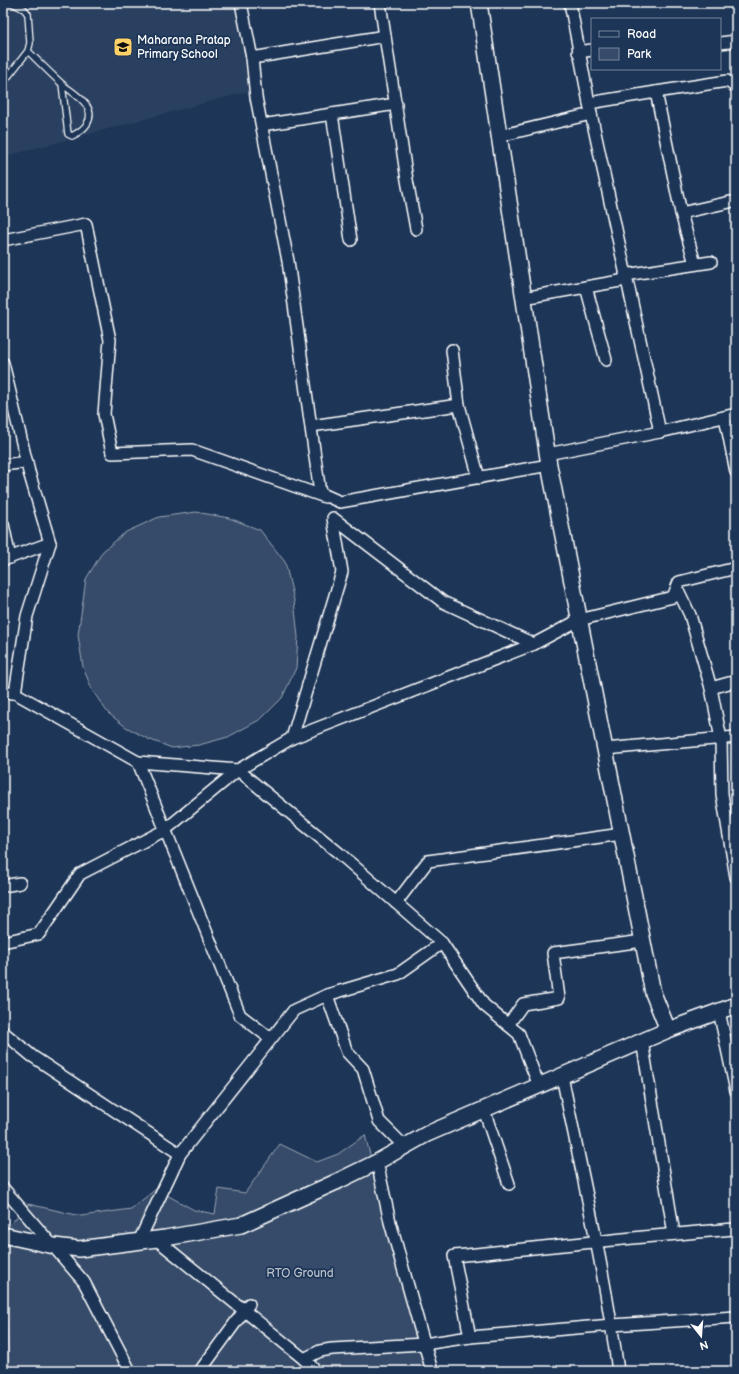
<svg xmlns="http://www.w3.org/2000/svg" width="739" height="1374" font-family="'Balsamiq Sans',sans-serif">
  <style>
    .built { fill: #2a4161 }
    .green { fill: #364b69; stroke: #9aa5b4 }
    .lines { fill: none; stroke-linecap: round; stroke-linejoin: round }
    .lane-casing { stroke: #fff; stroke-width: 8 }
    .street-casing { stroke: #fff; stroke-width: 14 }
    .secondary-casing { stroke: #fff; stroke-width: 18 }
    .lane { stroke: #1d3557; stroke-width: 5.5 }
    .street { stroke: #1d3557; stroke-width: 11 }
    .secondary { stroke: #1d3557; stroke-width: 15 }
    .labels { text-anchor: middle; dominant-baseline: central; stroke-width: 3.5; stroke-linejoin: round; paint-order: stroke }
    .poi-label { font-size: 12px; fill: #fff; stroke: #1d3557; text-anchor: start }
    .park-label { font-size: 12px; fill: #b9c0ca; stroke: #1d3557 }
  </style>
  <rect width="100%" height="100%" fill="#1d3557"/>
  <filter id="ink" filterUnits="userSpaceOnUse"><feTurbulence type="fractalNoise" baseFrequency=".025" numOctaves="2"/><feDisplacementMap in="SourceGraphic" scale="8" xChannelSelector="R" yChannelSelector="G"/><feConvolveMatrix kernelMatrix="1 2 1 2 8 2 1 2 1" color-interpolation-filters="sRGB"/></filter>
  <g filter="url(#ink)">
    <polygon class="built" points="3,3 235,3 249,91 3,157"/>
    <g class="green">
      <polygon points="196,512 229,518 260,530 285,562 294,600 298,637 296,668 282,698 261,719 228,737 199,745 172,748 148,739 126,727 108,713 92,690 83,667 78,635 86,579 103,551 126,532 159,517"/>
      <polygon points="365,1135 426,1371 9,1371 3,1233 28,1204 81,1216 131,1209 156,1189 194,1210 215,1214 219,1189 245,1193 280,1144 317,1162 338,1154"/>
    </g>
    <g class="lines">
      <defs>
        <g id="lane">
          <path d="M 28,51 C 39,62 50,73 62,84 C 74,94 98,106 87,124 C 83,130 78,133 72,136 L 68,134 L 62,84"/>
          <polyline points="3,83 28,51 30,43 28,14 24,9 12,3"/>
        </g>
        <g id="street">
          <polyline points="241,3 252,58"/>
          <polyline points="380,3 385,36 252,58 256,97 288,261 320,493 340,502 549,465"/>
          <polyline points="570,3 589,103"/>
          <polyline points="385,36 407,180 416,229"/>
          <polyline points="720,43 736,41"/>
          <polyline points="578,52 592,50"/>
          <polyline points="656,92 727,81 736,87"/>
          <polyline points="332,114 351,240"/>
          <polyline points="591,114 589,103 656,92 681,213 730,202"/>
          <polyline points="262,125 396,104"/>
          <polyline points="499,136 591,114 660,432"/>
          <polyline points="681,213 695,264"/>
          <polyline points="3,240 86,224 110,340 104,414 112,453 192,450 325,497"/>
          <polyline points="625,275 711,262"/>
          <polyline points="586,287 606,360"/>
          <polyline points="523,298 626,280"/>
          <polyline points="3,363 29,472 50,543 3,560"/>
          <polyline points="459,405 479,478"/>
          <polyline points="725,417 736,472"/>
          <polyline points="311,426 459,405 452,350"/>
          <polyline points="547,454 660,432 736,414"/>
          <polyline points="3,465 27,462"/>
          <polyline points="3,524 10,558"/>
          <polyline points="677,588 690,615 711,688"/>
          <polyline points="736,681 711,688 721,739 722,794 736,877"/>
          <polyline points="3,693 15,693 138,762 240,1015 271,1039"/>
          <polyline points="15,693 27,616 50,543"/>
          <polyline points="292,738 342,572 333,518 443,602 534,644"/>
          <polyline points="605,749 736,737"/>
          <polyline points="138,762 238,770 340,854 442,943 484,1005 519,1034 539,1086"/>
          <polyline points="3,886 20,883"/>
          <polyline points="396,903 428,861 622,834"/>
          <polyline points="3,942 39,934 80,874 165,830 238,770 292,738 534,644 579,620 673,597 679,582 736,568"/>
          <polyline points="327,995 347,1052 363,1069 379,1121 404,1146"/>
          <polyline points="719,1011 736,1091"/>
          <polyline points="508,1025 523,1004 559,998 553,953 643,941"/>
          <polyline points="3,1032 32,1056 180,1154"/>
          <polyline points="642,1041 674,1234"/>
          <path d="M 562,1076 C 582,1174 605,1272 618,1371"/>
          <polyline points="484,1110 509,1184"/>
          <polyline points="377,1162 390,1222 432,1371"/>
          <polyline points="3,1188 84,1282 130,1371"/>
          <path d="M 736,1229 C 642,1236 548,1247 454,1256 L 470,1337 L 612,1325 L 736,1317"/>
          <polyline points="156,1239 304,1359 316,1371"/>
          <polyline points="139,1241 180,1154 294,1010 327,995 398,974 442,943"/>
          <polyline points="304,1359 320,1351 332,1349 424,1344 470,1337"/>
          <polyline points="200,1371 249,1304"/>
        </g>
        <g id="secondary">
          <polyline points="479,3 549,465 653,993 668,1030"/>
          <polyline points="3,1235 54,1246 79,1249 165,1238 241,1225 336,1182 377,1162 427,1134 668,1030 736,1005"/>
        </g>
      </defs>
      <use href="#lane" class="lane-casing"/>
      <use href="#street" class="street-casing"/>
      <use href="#secondary" class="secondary-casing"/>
      <use href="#lane" class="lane"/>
      <use href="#street" class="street"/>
      <use href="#secondary" class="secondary"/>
    </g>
  </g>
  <defs>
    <symbol id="school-square" viewBox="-11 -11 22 22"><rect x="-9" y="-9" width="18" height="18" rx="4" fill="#ffd166" stroke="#1d3557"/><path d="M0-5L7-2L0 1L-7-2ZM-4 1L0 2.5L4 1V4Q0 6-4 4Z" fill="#111"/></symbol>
  </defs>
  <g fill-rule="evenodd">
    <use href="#school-square" x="112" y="36" width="22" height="22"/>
  </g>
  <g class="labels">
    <g class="poi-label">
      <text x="137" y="40">Maharana Pratap<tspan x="137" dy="14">Primary School</tspan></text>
    </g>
    <g class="park-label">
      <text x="300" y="1273">RTO Ground</text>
    </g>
  </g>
  <rect width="739" height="1374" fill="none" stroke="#1d3557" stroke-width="16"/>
  <rect x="8" y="8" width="723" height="1358" fill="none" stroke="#fff" stroke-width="1.5" filter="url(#ink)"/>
  <rect x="591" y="18" width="130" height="52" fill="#1d3557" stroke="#77869a"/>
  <rect x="599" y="31" width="20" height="6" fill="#1d3557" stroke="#77869a"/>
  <text x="627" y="38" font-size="12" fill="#ffffff">Road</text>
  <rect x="599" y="48" width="20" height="12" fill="#364b69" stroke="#77869a"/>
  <text x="627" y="58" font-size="12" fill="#ffffff">Park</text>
  <g transform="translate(701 1336) rotate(163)" stroke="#1d3557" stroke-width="3" paint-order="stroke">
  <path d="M0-3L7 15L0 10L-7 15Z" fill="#ffffff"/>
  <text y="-6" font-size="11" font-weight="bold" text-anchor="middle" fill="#ffffff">N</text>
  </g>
</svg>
